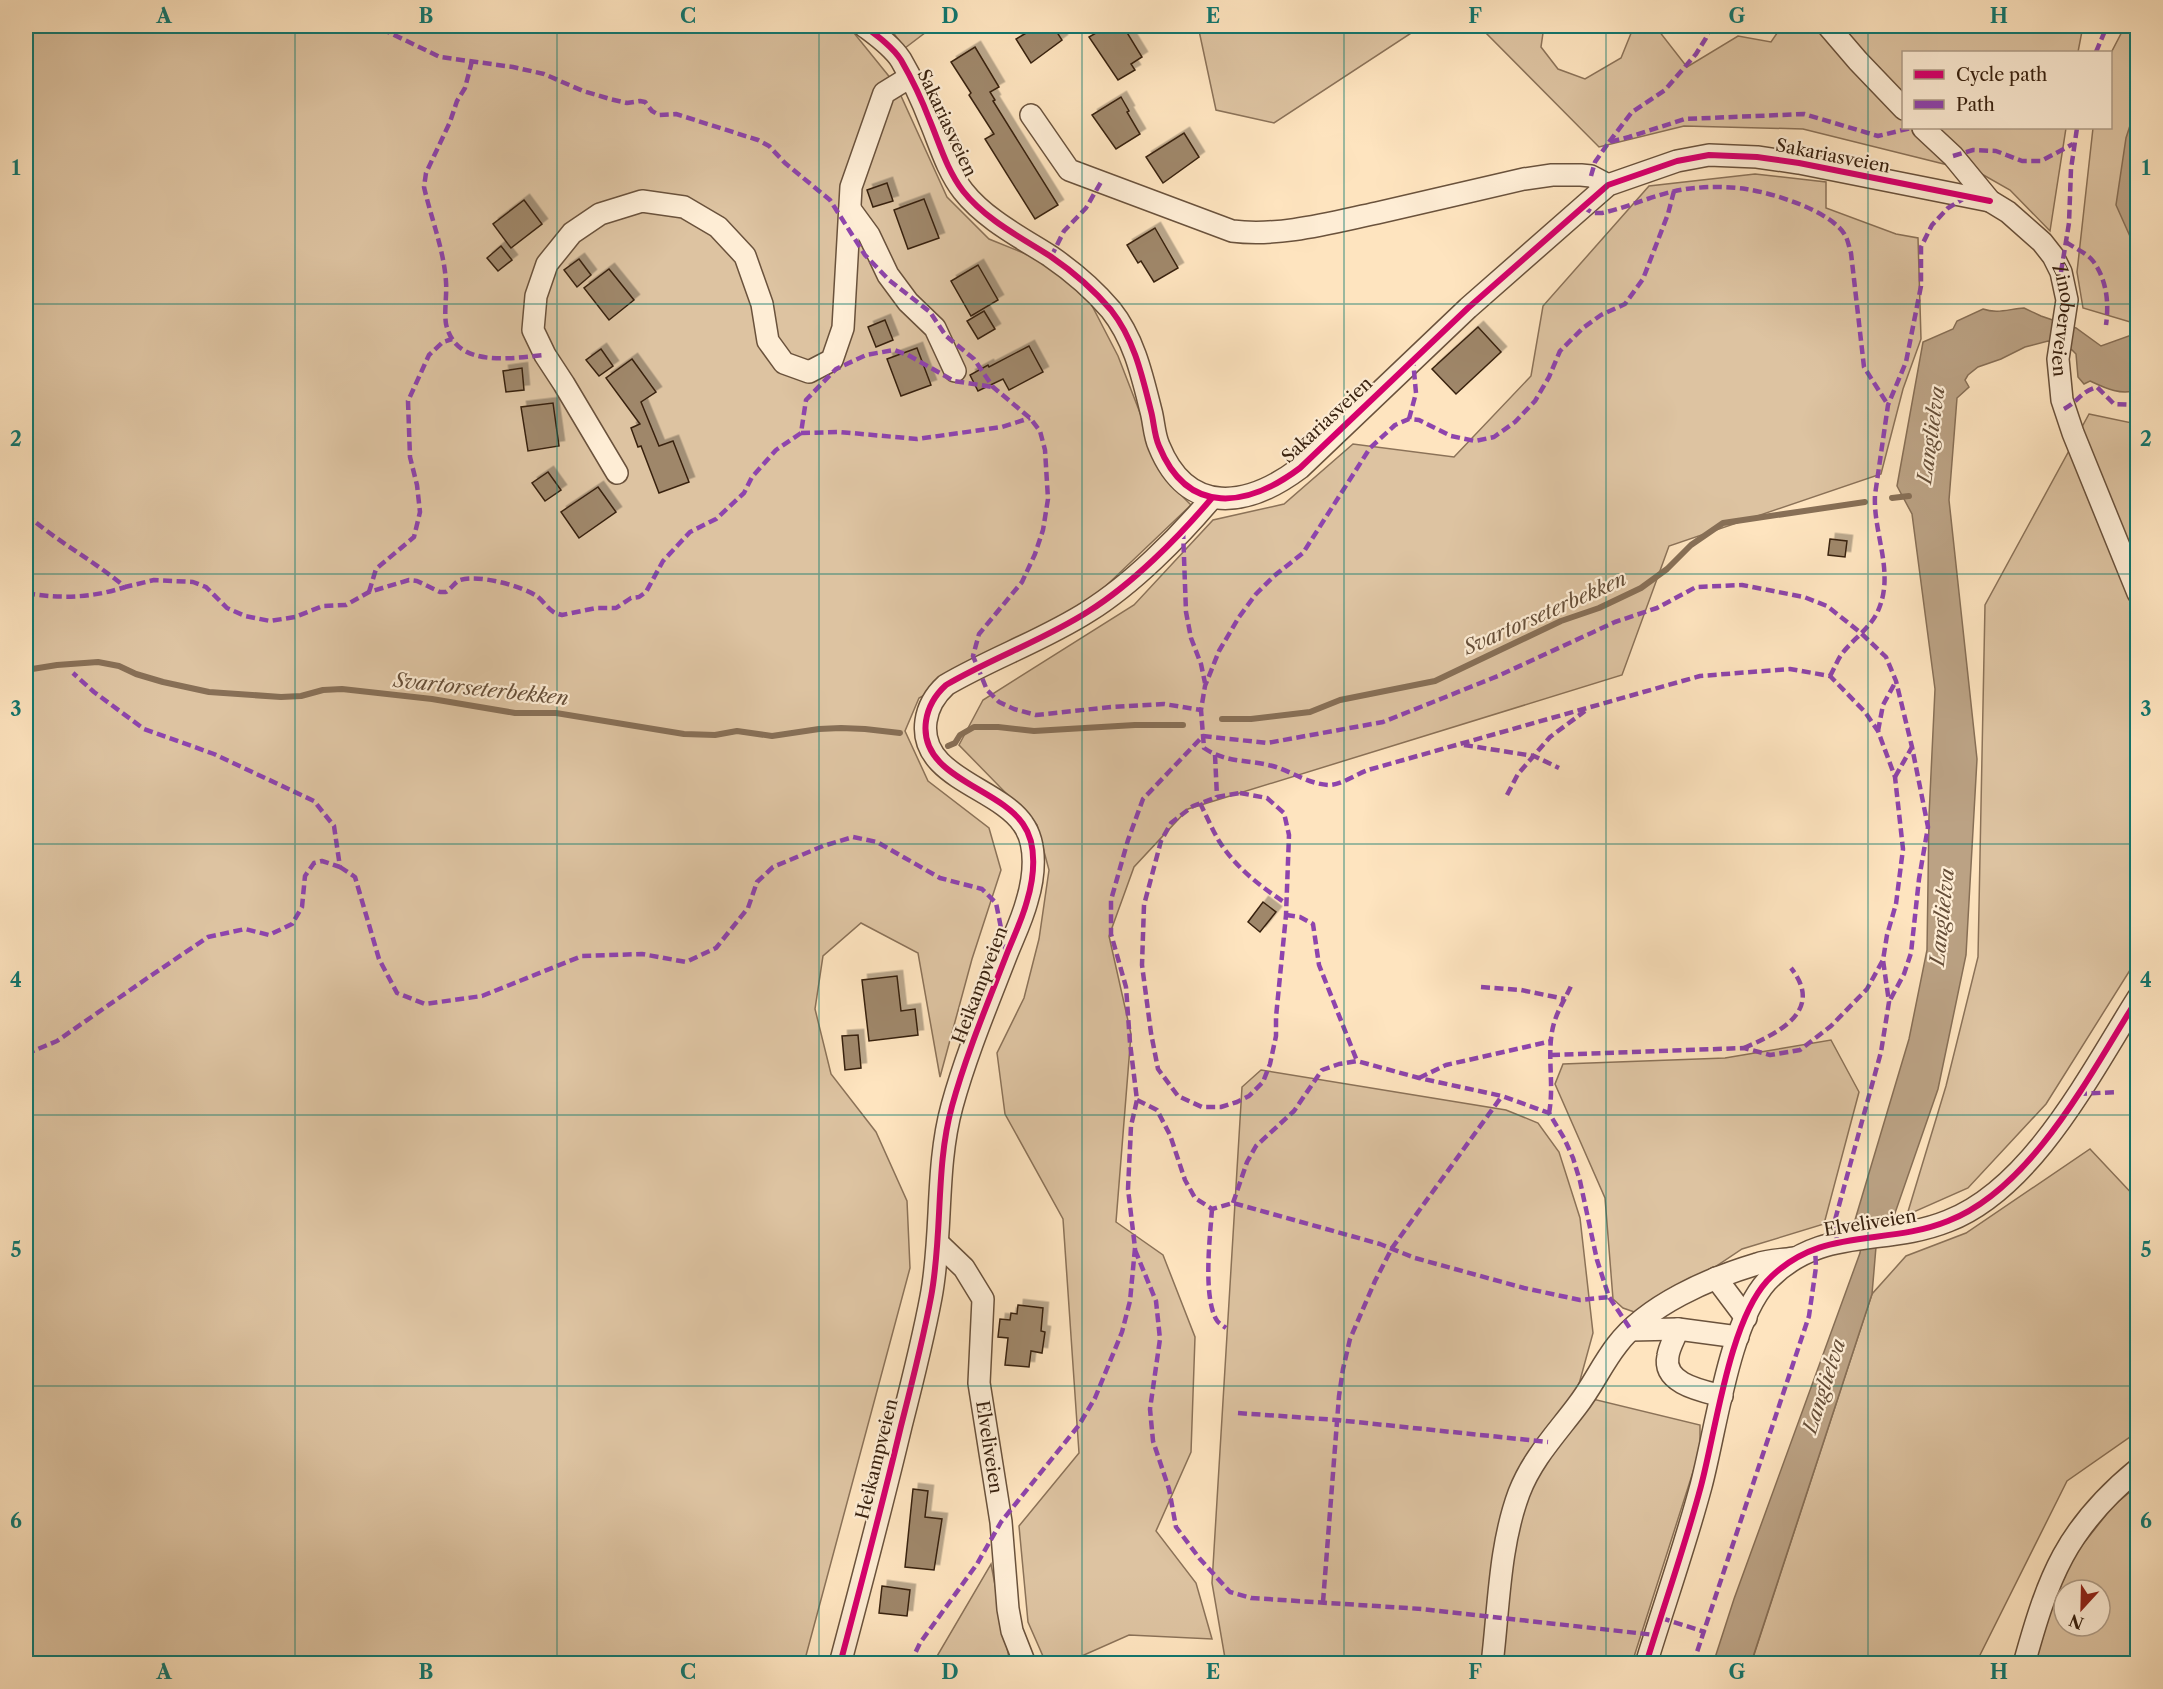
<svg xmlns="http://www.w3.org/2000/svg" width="2163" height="1689" font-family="'Libre Caslon Text',serif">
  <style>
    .green { fill: #ddc3a1; stroke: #8b7258; stroke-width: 1.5; fill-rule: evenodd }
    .water { fill: #bba284; stroke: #876f56; stroke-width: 1.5 }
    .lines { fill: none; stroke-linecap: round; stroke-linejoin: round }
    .stream { stroke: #876f56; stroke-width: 6 }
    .building { fill: #9f876b; stroke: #392210; stroke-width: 1.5; filter: url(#shadow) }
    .minor-casing { stroke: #6a523c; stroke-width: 24 }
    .minor { stroke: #feedd5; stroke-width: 21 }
    .quiet { stroke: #8e44ad; stroke-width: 4.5; stroke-dasharray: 9 4.5; stroke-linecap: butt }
    .cycleway-casing { stroke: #feedd5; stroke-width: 10 }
    .cycleway { stroke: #d6006c; stroke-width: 6 }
    .grid { fill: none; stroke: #0f766e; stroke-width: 1.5; stroke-opacity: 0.55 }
    .labels { text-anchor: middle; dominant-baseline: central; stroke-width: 4.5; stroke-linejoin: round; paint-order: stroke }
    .street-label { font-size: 18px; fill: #392210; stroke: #feedd5 }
    .water-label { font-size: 20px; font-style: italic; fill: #664f39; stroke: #feedd5 }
    .neatline { fill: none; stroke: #0f766e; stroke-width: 2 }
    .grid-label { font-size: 20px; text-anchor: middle; font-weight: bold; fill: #0f766e }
  </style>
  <defs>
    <filter id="shadow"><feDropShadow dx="5.5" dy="-5.5" stdDeviation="0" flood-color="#0004"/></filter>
  </defs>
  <rect width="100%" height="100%" fill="#fee4bf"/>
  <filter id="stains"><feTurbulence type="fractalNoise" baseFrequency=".00333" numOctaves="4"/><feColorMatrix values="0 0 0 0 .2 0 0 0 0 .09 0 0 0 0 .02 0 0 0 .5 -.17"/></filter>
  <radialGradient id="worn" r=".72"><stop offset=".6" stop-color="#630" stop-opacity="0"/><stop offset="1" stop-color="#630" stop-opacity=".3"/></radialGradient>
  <g class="green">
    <polygon points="26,26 845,26 854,33 896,85 947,197 989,239 1043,261 1088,298 1118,356 1166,480 1191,505 1089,602 919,698 905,731 928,781 989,828 1001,870 972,959 940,1077 918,953 861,923 823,956 815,1009 831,1074 876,1132 907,1201 910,1268 804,1663 26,1664"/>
    <polygon points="888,26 934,26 905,48"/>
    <polygon points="1198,26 1422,26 1274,123 1216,110"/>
    <polygon points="1479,26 1544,26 1541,47 1558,69 1585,79 1621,58 1634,26 1649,26 1659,31 1687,67 1738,36 1771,42 1782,26 2083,26 2078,52 1904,52 1904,128 2066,128 2050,231 2010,190 1980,173 1803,129 1684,126 1599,147"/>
    <polygon points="2125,26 2137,26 2137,324 2083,308 2077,272 2093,128 2110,128 2111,53"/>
    <polygon points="1755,174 1826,182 1826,208 1896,234 1918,238 1921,339 1903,389 1881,474 1669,546 1622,675 1188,809 1134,867 1109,936 1131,1034 1116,1222 1163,1255 1195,1337 1191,1452 1156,1531 1196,1583 1212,1639 1129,1635 1066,1663 1046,1663 1028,1622 1019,1526 1079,1453 1063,1219 1005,1114 997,1053 1024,998 1039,939 1049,870 1037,825 959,745 983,700 1134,605 1213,520 1284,504 1353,444 1454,457 1531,376 1543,306 1649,186"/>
    <polygon points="2089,414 2137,424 2137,959 2046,1104 1968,1188 1907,1215 1946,1086 1978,957 1985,605"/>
    <polygon points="1831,1040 1859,1092 1824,1224 1742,1249 1658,1305 1637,1313 1623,1308 1613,1299 1605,1198 1555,1084 1563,1064 1725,1058"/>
    <polygon points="1261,1070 1506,1110 1538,1123 1559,1152 1580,1218 1593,1333 1576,1395 1700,1425 1700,1450 1632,1663 1226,1664 1212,1583 1242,1087"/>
    <polygon points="2090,1149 2137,1199 2137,1432 2067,1481 1976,1663 1751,1664 1872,1294 1906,1256 1966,1233"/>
    <path d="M 2137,1486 L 2137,1663 L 2035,1664 L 2049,1615 L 2072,1558 L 2113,1506 ZM 2064,1590 L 2100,1590 L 2100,1626 L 2064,1626 Z"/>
    <polygon points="991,1564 1010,1663 933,1663"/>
  </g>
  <g class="water">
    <polygon points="2137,104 2138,252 2137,252 2116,205 2126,138"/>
    <path d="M 2024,308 L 2041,316 L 2076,328 L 2101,346 L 2137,333 L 2137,390 C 2121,396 2105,388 2090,381 L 2084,384 L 2078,377 L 2076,354 L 2072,350 L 2048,341 L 2025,347 L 2001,359 L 1978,367 L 1968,375 L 1965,380 L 1969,387 L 1957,398 L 1949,500 L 1977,759 L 1966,955 L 1938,1089 L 1894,1216 L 1884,1220 L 1876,1247 L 1872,1294 L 1751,1663 L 1713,1664 L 1734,1599 L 1860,1253 L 1864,1226 L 1855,1220 L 1909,1039 L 1927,950 L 1929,816 L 1935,689 L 1912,514 L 1897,486 L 1923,342 L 1953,329 L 1957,321 L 1983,309 C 1997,314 2009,309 2024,308 Z"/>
  </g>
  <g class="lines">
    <g class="stream">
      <polyline points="1892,498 1909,496"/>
      <polyline points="26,670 57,665 98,662 119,666 136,674 163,682 209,692 281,697 301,696 323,690 342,689 432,699 515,713 556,713 684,734 715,735 737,731 772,736 819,729 841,728 865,729 900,733"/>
      <polyline points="1222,719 1251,719 1310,712 1340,700 1435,681 1561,621 1599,608 1641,588 1667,569 1691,545 1723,523 1865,502"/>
      <polyline points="948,746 955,743 960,735 974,727 998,727 1034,731 1135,725 1183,725"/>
    </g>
  </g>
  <g class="building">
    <polygon points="1038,26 1053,26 1062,40 1031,63 1016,39"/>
    <polygon points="1108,26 1123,26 1142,57 1131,64 1135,70 1118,80 1089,37"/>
    <polygon points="975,47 999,87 990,92 995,100 993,101 1058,205 1035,219 985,139 994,134 969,95 971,93 951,62"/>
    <polygon points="1121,97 1129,111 1127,112 1140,134 1116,149 1092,115"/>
    <polygon points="1184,133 1199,157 1163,183 1146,157"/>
    <polygon points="887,183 893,201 873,207 867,190"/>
    <polygon points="924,199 939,238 908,249 894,210"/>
    <polygon points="524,200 542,224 511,248 493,224"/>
    <polygon points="1155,228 1178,268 1154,282 1141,261 1138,263 1127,245"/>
    <polygon points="501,246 512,260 498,271 487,258"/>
    <polygon points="579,259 591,275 577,287 564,270"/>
    <polygon points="978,265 998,300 971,316 951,281"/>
    <polygon points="609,269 634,300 609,320 584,288"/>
    <polygon points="984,311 995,329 978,339 967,321"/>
    <polygon points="885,320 893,340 876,347 868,327"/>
    <polygon points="1478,327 1501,352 1456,394 1432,369"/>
    <polygon points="1029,346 1043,372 1009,390 1003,379 978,391 970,375 988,365 989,367"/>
    <polygon points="917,348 931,385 901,396 887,359"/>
    <polygon points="601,349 613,366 599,376 586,360"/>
    <polygon points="632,359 656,392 641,402 659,446 673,441 689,482 659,493 641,446 638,447 631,428 640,424 606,378"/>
    <polygon points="522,368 524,390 506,392 503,371"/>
    <polygon points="553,403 559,446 528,451 521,407"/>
    <polygon points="548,472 561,490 545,501 532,483"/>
    <polygon points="598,487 616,512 579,538 561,512"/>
    <polygon points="1830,539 1847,541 1845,557 1828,555"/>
    <polygon points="1263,902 1276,912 1260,932 1248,922"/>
    <polygon points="897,976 901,1011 915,1009 918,1035 869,1041 862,980"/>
    <polygon points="858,1035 861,1068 845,1070 842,1036"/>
    <polygon points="1018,1305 1043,1308 1041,1331 1045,1332 1042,1353 1031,1351 1029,1367 1005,1365 1008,1338 998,1337 1000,1319 1010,1320 1011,1313 1017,1314"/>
    <polygon points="913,1489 928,1491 925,1517 942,1519 934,1570 905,1567"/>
    <polygon points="882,1586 910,1590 907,1616 879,1613"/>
  </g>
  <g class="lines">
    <defs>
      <g id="minor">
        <path d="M 864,26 C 876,35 892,46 901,60 C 912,79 922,100 930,121 C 940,145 947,170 963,191 C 985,219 1020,237 1050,256 C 1072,271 1094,290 1111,310 C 1134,339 1142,375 1151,411 C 1154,422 1154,435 1159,446 C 1188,517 1248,507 1300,468 L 1468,308 L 1608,185 L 1677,161 L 1709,155 L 1757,157 L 1799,163 L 1990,201"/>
        <polyline points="1828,26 1858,61 1904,109"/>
        <path d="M 1031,115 L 1069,170 L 1232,231 C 1280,237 1330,223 1377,213 C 1426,202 1475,190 1524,179 L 1552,175 L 1581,175 L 1591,176 L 1608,185"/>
        <path id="s1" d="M 1923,128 L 1953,156 L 1990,201 L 2008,212 L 2042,242 L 2053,256 L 2061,272 L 2067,300 L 2058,359 L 2062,400 L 2073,433 L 2138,593"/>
        <polyline points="850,209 869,235 888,275 908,302 935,328 955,371"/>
        <polyline points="617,473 564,384 545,355 533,330 536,296 547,264 572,233 600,214 642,201 684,207 718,227 745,256 762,304 768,341 784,363 809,372 832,360 843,328 851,187 884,93 910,77"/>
        <path id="s2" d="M 939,1244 L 964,1268 L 983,1299 L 979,1383 L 1001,1522 L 1008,1609 L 1012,1631 L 1025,1664"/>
        <polyline points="1716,1278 1746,1318"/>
        <path d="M 1678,1329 C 1675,1338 1669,1347 1668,1356 C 1662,1384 1703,1391 1722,1396"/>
        <polyline points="1631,1330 1678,1329 1738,1337"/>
        <path d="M 840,1664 C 861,1585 882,1506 901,1426 C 912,1383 923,1340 931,1297 C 943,1234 935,1168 952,1106 C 966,1055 987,1005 1006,956 C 1013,938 1022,920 1027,901 C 1034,878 1038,845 1023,824 C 998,787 918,777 926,721 C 928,707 935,695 946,685 C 992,658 1044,640 1089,611 C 1132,584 1178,538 1211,499"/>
        <path d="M 1492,1664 C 1499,1607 1499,1547 1519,1493 C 1532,1459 1556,1434 1577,1406 C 1592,1387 1602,1364 1617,1345 C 1647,1305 1710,1278 1757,1264 C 1768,1260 1781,1260 1793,1258"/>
        <path d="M 1646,1664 C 1664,1605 1685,1546 1701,1486 C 1716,1430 1729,1323 1767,1281 C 1820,1225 1884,1247 1948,1221 C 2033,1188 2091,1072 2138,998"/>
        <path d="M 2024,1664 C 2048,1577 2066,1528 2138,1469"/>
      </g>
    </defs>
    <use href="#minor" class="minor-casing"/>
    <use href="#minor" class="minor"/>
    <g class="quiet">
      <polyline points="384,26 388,32 440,57 513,67 544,74 583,91 610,99 627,103 640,101 645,102 652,111 659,115 676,114 758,140 769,146 785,163 830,200 865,255 889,280 930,312 946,336 974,359 993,387 1030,418 1040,431 1045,450 1048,499 1043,530 1035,554 1022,582 979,634 973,656 987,690 999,702 1014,709 1036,715 1111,707 1164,704 1201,710"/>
      <polyline points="2096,52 2107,26"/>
      <path d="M 472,61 L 465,88 L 457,101 L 450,122 L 426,173 L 424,187 C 431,218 444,250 446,282 C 447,295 444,310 446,324 C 456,369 511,358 545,355"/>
      <polyline points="1609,142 1632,112 1665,90 1696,54 1706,38 1711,26"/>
      <polyline points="1953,156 1973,150 1996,151 2022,161 2041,161 2073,144"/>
      <polyline points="1591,176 1595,162 1609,142 1629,137 1685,119 1804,114 1878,136 1911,128"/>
      <path d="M 1674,191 L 1668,214 L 1643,279 L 1625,304 L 1601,315 L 1583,328 L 1560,351 L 1549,377 L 1535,401 L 1515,422 L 1494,437 L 1475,441 L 1451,436 L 1419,420 L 1409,419 L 1395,425 L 1370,448 L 1303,553 L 1274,576 L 1256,594 L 1239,617 L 1219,651 L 1205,686 L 1201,710 L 1204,748 C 1228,764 1250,759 1276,767 C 1294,773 1309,784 1329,785 C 1341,785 1357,774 1368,770 L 1700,676 L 1790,669 L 1830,676 L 1865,712 L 1878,731 L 1895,777 L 1903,849 L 1896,904 L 1887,935 L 1883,960 L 1889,1002 L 1881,1052 L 1835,1220 L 1837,1241"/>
      <path d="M 1583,207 L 1593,213 L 1602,213 C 1634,206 1663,190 1696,188 C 1711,186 1731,187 1746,189 C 1773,193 1831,211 1845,235 C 1848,240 1849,247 1851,253 L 1864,367 L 1888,405"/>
      <path d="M 2066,242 C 2074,248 2087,253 2093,261 C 2107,280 2109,303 2106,325"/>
      <polyline points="1051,257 1064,231 1086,208 1101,182"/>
      <polyline points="2061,272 2069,223 2071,169 2077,128"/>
      <path d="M 2064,409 C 2079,401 2080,392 2097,387 L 2114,404 L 2138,405"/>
      <polyline points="1409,419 1416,393 1413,360"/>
      <polyline points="801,433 840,432 917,439 1002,427 1030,418"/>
      <path d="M 26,514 C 56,541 93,560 125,587 L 154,580 L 193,582 L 206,587 L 227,608 L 245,616 L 270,621 L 295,617 L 323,606 L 346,605 L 369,592 L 409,580 L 417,581 L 440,592 L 446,592 C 452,588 455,582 460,580 C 478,574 523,586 538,597 C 544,602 548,609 555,613 L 562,615 L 596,608 L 616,608 L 631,598 L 639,597 L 646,592 L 663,561 L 690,532 L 716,519 L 744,493 L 752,477 L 776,450 L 801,433 L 806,400 L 836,369 L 866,355 L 894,350 L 908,355 L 954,381 L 993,387"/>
      <polyline points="1183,530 1186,612 1191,638 1201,664 1205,683"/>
      <polyline points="369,592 376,569 414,537 420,512 417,485 410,457 408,401 429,355 443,342 452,339"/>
      <path d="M 26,593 C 60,599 92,598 125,587"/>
      <path d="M 1830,676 C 1834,669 1837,661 1841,655 C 1852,640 1869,629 1877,613 C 1896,574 1873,535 1875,495 L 1888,405 L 1906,362 L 1921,286 L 1921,247 L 1932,225 L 1948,208 L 1968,196"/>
      <polyline points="1878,731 1883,705 1896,681"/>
      <polyline points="1464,745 1534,756 1559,768"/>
      <polyline points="1215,755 1217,797"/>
      <polyline points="1895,777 1912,747"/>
      <polygon points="1240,793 1267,798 1284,813 1289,835 1286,915 1276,1017 1276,1036 1270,1064 1263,1082 1249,1096 1237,1102 1221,1107 1202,1107 1178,1096 1158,1069 1151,1033 1142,965 1144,905 1161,841 1171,823 1193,806 1217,797"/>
      <polyline points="1507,795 1518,774 1550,737 1585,711"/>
      <path d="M 1200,803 C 1206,815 1212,829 1219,841 C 1236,868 1261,887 1287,904"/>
      <polyline points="340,867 355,877 379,959 397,993 425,1004 482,996 582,956 642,954 686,962 716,948 748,908 757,882 773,867 823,846 853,837 877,842 940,878 982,889 996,903 1006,953"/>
      <polyline points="1286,915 1300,917 1313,924 1319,965 1357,1061"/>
      <polyline points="1481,987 1521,990 1565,999"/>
      <path d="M 1744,1048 C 1778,1033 1825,1011 1791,968"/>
      <polyline points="26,1054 57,1041 146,979 208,937 245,929 269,935 292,924 302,907 305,876 314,863 322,861 340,867 334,826 314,801 214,754 144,729 94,692 73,673"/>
      <polyline points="1551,1055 1744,1048 1770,1055 1800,1050 1831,1026 1867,989 1883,960"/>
      <polyline points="1419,1078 1446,1065 1552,1041"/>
      <polyline points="2078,1094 2118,1092"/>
      <polyline points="1137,1100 1157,1110 1170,1135 1185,1180 1195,1198 1212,1209 1233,1203 1380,1244 1415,1258 1524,1288 1580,1300 1609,1297"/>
      <path d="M 1549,1113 C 1555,1083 1545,1049 1555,1020 C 1559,1008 1566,997 1571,986"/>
      <polyline points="1233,1203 1247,1162 1256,1146 1294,1111 1322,1070 1339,1064 1357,1061 1419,1078 1502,1096 1549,1113 1564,1138 1573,1158 1580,1181 1597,1260 1609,1297 1631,1330"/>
      <path d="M 1212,1209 C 1210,1237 1203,1295 1216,1319 C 1218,1323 1222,1325 1226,1328"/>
      <polyline points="1135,1250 1156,1301 1160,1339 1150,1409 1153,1441 1169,1489 1176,1527 1200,1559 1230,1592 1251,1598 1422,1609 1655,1635"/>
      <polyline points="1238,1413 1337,1420 1548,1442"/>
      <polyline points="1323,1602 1339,1396 1343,1369 1350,1339 1375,1281 1392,1248 1502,1096"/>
      <polyline points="1661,1618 1705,1632"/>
      <polyline points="910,1664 920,1643 977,1564 1001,1522 1079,1425 1095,1398 1122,1332 1130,1301 1135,1248 1128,1189 1131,1126 1137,1100 1130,1043 1126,987 1111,934 1111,900 1128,840 1143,799 1203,736 1267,743 1383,722 1498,676 1615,622 1657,608 1696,587 1742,585 1804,597 1827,606 1861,633 1886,657 1896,681 1912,747 1928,827 1919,879 1911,953 1904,974 1889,1002"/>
      <polyline points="1693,1664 1809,1316 1816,1267 1815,1248"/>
    </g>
    <defs>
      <g id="cycleway">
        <path d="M 864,26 C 876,35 892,46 901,60 C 912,79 922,100 930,121 C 940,145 947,170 963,191 C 985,219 1020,237 1050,256 C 1072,271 1094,290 1111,310 C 1134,339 1142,375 1151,411 C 1154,422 1154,435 1159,446 C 1188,517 1248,507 1300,468 L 1468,308 L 1608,185 L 1677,161 L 1709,155 L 1757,157 L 1799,163 L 1990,201"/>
        <path d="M 840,1664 C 861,1585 882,1506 901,1426 C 912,1383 923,1340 931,1297 C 943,1234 935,1168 952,1106 C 966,1055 987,1005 1006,956 C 1013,938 1022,920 1027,901 C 1034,878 1038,845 1023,824 C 998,787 918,777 926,721 C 928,707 935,695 946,685 C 992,658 1044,640 1089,611 C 1132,584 1178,538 1211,499"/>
        <path d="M 1646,1664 C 1664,1605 1685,1546 1701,1486 C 1716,1430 1729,1323 1767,1281 C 1820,1225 1884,1247 1948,1221 C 2033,1188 2091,1072 2138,998"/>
      </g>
    </defs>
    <use href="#cycleway" class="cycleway-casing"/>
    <use href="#cycleway" class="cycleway"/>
  </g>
  <path class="grid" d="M 295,26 L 295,1664M 557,26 L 557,1664M 819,26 L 819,1664M 1082,26 L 1082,1664M 1344,26 L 1344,1664M 1606,26 L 1606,1664M 1868,26 L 1868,1664M 26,304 L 2138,304M 26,574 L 2138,574M 26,844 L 2138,844M 26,1115 L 2138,1115M 26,1386 L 2138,1386"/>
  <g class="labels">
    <g class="street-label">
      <text transform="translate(947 123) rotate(65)">Sakariasveien</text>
      <text transform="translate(1833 156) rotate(11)">Sakariasveien</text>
      <text stroke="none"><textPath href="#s1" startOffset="250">Zinoberveien</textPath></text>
      <text transform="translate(1327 420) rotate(-43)">Sakariasveien</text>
      <text transform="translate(980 985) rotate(-69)">Heikampveien</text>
      <text transform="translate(1870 1223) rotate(-9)">Elveliveien</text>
      <text stroke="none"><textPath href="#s2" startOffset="220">Elveliveien</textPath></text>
      <text transform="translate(877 1459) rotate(-76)">Heikampveien</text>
    </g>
    <g class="water-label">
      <text transform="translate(1931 435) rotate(-82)">Langlielva</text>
      <text transform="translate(1545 613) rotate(-24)">Svartorseterbekken</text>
      <text transform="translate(481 689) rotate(6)">Svartorseterbekken</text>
      <text transform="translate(1942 917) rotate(-84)">Langlielva</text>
      <text transform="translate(1824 1386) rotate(-72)">Langlielva</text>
    </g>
  </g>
  <rect width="2163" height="1689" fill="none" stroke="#fee4bf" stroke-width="66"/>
  <rect x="1902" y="51" width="210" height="78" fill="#feedd5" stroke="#af9c86" stroke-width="1.5"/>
  <rect x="1914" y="70" width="30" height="9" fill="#d6006c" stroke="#af9c86" stroke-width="1.5"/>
  <text x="1956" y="81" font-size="18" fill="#392210">Cycle path</text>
  <rect x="1914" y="100" width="30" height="9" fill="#8e44ad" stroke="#af9c86" stroke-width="1.5"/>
  <text x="1956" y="111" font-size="18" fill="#392210">Path</text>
  <g transform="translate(2082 1608) rotate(202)"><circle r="28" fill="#feedd5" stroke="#af9c86" stroke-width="1.5"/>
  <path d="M0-4.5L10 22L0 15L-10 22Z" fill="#8f2418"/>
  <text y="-9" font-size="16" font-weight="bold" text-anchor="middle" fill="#392210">N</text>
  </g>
  <rect x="33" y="33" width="2097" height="1623" class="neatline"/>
  <g class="grid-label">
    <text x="164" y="23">A</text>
    <text x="426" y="23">B</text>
    <text x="688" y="23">C</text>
    <text x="950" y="23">D</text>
    <text x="1213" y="23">E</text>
    <text x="1475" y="23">F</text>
    <text x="1737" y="23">G</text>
    <text x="1999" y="23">H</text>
    <text x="16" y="175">1</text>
    <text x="2146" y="175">1</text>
    <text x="16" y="446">2</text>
    <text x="2146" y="446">2</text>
    <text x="16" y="716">3</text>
    <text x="2146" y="716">3</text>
    <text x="16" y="987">4</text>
    <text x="2146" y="987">4</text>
    <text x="16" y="1257">5</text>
    <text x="2146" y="1257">5</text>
    <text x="16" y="1528">6</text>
    <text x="2146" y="1528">6</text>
    <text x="164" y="1679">A</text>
    <text x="426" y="1679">B</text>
    <text x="688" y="1679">C</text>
    <text x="950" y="1679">D</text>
    <text x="1213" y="1679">E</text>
    <text x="1475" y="1679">F</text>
    <text x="1737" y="1679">G</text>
    <text x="1999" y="1679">H</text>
  </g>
  <rect width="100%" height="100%" filter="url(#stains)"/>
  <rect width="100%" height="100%" fill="url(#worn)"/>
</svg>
